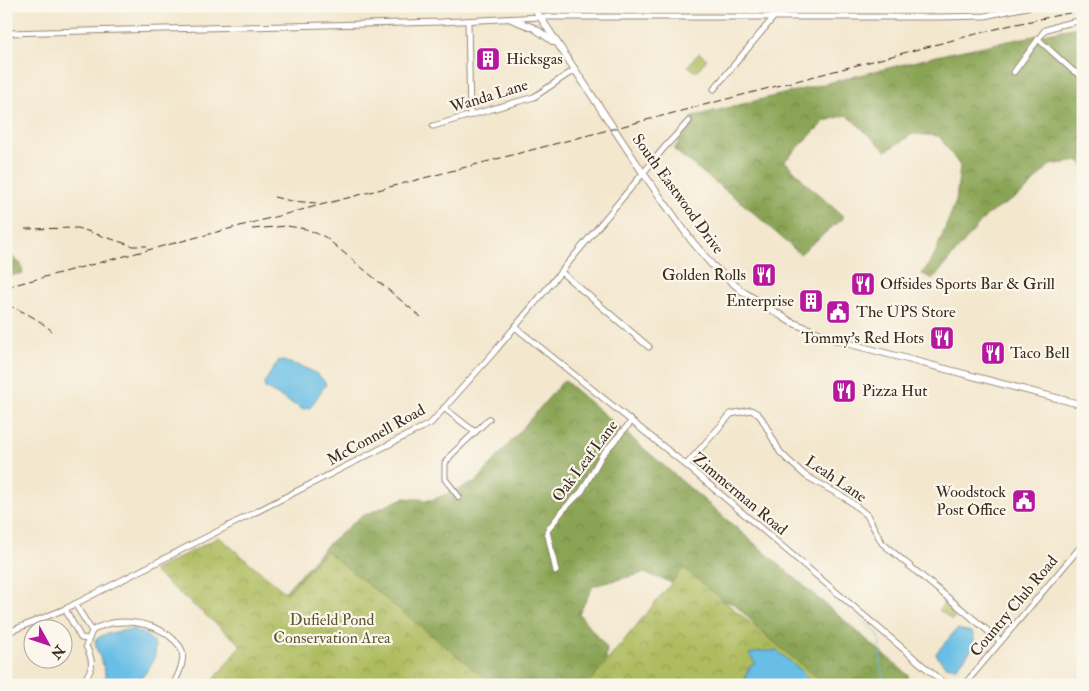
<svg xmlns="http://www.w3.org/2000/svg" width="1089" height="691" font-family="'IM FELL Double Pica',serif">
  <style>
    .green { fill: #aebc5e; stroke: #74733e }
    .forest { fill: url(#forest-crowns); stroke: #62673a }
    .park { fill: url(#park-crowns); stroke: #74733e }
    .water { fill: #68bee5; stroke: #527482 }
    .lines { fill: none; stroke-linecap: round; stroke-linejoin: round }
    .stream { stroke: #68bee5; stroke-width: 1 }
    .minor-casing { stroke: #978876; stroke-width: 7 }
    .major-casing { stroke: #978876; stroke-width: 8 }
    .minor { stroke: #fff; stroke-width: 5 }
    .major { stroke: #fff; stroke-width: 6 }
    .rail { stroke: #3b2a1e; stroke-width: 1; stroke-dasharray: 8 4; stroke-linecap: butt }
    .labels { text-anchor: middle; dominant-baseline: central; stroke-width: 4.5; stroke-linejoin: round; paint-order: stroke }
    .poi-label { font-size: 16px; fill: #3b2a1e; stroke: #fbf7ec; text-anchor: start }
    .street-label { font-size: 16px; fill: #3b2a1e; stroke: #fbf7ec }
    .park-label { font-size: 16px; fill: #5e5631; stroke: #fbf7ec }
  </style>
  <defs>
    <pattern id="forest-crowns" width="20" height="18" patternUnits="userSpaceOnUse" patternTransform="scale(1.25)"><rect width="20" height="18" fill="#8aa455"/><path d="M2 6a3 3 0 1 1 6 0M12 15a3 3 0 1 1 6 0" fill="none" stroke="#728646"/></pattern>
    <pattern id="park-crowns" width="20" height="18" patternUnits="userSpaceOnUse" patternTransform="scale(1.25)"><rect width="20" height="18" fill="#aebc5e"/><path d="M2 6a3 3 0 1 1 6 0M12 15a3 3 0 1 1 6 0" fill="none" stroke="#8f994d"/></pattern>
  </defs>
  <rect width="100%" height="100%" fill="#fbf7ec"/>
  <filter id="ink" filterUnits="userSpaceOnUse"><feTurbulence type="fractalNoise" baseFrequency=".02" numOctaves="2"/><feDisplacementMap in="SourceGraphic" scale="10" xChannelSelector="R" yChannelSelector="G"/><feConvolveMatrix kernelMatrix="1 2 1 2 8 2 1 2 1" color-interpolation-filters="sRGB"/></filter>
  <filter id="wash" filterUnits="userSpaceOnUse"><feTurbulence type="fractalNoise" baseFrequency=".0096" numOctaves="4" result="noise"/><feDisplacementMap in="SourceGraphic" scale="20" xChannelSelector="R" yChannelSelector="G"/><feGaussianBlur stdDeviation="1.12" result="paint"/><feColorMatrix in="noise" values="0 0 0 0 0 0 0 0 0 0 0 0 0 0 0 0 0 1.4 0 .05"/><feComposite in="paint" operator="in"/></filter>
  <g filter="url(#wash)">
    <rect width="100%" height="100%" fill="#f3e7ce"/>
    <g class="green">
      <polygon points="699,53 707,59 696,72 688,66"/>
      <polygon points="945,602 958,613 952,620 939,610"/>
    </g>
    <g class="forest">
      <polygon points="1083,26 1083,166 1080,161 1050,165 1023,193 986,216 933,279 922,274 934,256 956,201 960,166 939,136 913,134 886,151 847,115 825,121 785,161 807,184 844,217 800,254 747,207 674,150 694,116 949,53"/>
      <polygon points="6,252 21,264 23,273 6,277"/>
      <polygon points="564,380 908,675 908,685 818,685 734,604 644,573 593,586 579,614 607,648 604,685 212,685 278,599 328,544 360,517 404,498 432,500 476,482"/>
    </g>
    <g class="park">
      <polygon points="219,537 287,594 326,551 494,685 210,685 241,645 153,571"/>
      <polygon points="684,568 826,685 587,685"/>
    </g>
    <g class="water">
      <path d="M 279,360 C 295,365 318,369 326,384 L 310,408 L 302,409 L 265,388 L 264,383 Z"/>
      <path d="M 132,629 C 139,632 149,635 153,642 C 162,655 144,676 135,684 L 104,685 C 109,669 97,656 95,641 C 101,632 121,632 132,629 Z"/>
      <path d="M 957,629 L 972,632 C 980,645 964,658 956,668 C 946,667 940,663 936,653 Z"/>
      <polygon points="759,651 777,651 803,672 811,685 748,685 745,678 750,666 756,664 749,654"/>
    </g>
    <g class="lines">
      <polyline class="stream" points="860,618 878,634 880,642 880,665 886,685"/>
    </g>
  </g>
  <g filter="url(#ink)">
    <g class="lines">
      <defs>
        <g id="minor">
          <polyline points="468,21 470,115"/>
          <polyline points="6,33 441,22 541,17 940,17 985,16 1031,6"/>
          <polyline points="1038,39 1072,70 1083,77"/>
          <polyline points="1014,72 1045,30 1060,25 1083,20"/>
          <polyline points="714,89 783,6"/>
          <polyline points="433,126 534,97 574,70"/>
          <polyline points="561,272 649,347"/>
          <polyline points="515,327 686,465 946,685"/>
          <polyline points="444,408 475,432"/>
          <polyline points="686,465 731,414 751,410 758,414 762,419 780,452 788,460 806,476 847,499 867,515 882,543 1000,641"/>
          <polyline points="459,497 445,479 445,463 452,454 489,419"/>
          <polyline points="556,571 547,531 563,510 582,491 602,455 631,422"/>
          <polyline points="75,604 92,631"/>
          <polyline points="65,609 81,638 88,639"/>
          <path d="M 92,631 C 114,616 154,621 173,639 C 177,643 181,646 182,651 C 185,662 178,676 173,685"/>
          <polyline points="6,633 65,609 431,423 495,351 664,148 689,121"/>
          <path d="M 81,685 C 93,669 95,664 86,646 L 92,631"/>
          <polyline points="964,685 1083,544"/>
        </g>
        <g id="major">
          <polyline points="533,6 643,173 691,240 712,265 742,291 791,322 839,341 1083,405"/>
          <polyline points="511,19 534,28 554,42"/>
        </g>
      </defs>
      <use href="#minor" class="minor-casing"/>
      <use href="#major" class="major-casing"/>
      <use href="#minor" class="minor"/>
      <use href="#major" class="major"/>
      <g class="rail">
        <polyline points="274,197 291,201 316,203"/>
        <polyline points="25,229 78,228 133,246 147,246"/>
        <polyline points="252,229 287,226 306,229 325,237 421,317"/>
        <polyline points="6,287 1007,26 1083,10"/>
        <path d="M 6,305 C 24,311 38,319 52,331"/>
      </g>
    </g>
  </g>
  <defs>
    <symbol id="building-square" viewBox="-11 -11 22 22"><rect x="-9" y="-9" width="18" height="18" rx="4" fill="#b5179e" stroke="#fbf7ec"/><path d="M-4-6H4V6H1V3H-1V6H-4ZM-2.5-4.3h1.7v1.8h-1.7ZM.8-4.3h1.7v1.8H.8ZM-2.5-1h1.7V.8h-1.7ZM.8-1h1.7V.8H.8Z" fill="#fff"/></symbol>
    <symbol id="restaurant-square" viewBox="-11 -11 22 22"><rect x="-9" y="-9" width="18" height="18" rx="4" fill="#b5179e" stroke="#fbf7ec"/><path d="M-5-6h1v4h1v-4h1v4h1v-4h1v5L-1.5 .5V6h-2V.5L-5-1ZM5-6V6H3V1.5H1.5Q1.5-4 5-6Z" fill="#fff"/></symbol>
    <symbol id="civic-square" viewBox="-11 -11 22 22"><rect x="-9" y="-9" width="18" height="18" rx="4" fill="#b5179e" stroke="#fbf7ec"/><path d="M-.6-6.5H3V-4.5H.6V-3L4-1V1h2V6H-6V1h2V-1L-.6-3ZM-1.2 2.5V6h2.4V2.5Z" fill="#fff"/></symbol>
  </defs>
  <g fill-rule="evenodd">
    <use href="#building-square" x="474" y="45" width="28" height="28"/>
    <use href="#restaurant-square" x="750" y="261" width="28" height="28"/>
    <use href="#restaurant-square" x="849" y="270" width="28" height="28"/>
    <use href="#building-square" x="797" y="287" width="28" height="28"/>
    <use href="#civic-square" x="824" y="298" width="28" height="28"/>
    <use href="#restaurant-square" x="928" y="324" width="28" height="28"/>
    <use href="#restaurant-square" x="979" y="339" width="28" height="28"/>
    <use href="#restaurant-square" x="830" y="377" width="28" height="28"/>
    <use href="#civic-square" x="1010" y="487" width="28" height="28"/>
  </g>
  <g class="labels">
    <g class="poi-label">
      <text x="506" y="59">Hicksgas</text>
      <text x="746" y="275" text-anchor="end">Golden Rolls</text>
      <text x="880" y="284">Offsides Sports Bar &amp; Grill</text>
      <text x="794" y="301" text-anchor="end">Enterprise</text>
      <text x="856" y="312">The UPS Store</text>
      <text x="924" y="338" text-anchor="end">Tommy's Red Hots</text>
      <text x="1010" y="353">Taco Bell</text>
      <text x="862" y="391">Pizza Hut</text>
      <text x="1006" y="492" text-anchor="end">Woodstock<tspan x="1006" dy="18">Post Office</tspan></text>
    </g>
    <g class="street-label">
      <text transform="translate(489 96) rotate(-17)">Wanda Lane</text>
      <text transform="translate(678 194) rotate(54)">South Eastwood Drive</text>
      <text transform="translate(376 435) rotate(-29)">McConnell Road</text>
      <text transform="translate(585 461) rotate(-53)">Oak Leaf Lane</text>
      <text transform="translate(836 479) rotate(34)">Leah Lane</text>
      <text transform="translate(740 494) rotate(40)">Zimmerman Road</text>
      <text transform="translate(1014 606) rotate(-50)">Country Club Road</text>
    </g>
    <g class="park-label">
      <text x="332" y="620">Dufield Pond<tspan x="332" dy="18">Conservation Area</tspan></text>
    </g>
  </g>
  <rect width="1089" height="691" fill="none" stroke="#fbf7ec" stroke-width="25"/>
  <g transform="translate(48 644) rotate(130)"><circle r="24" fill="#fbf7ec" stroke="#aea59a"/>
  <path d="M0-4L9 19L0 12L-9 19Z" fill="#b5179e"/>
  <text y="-8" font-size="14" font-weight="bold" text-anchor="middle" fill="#3b2a1e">N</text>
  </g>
</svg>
